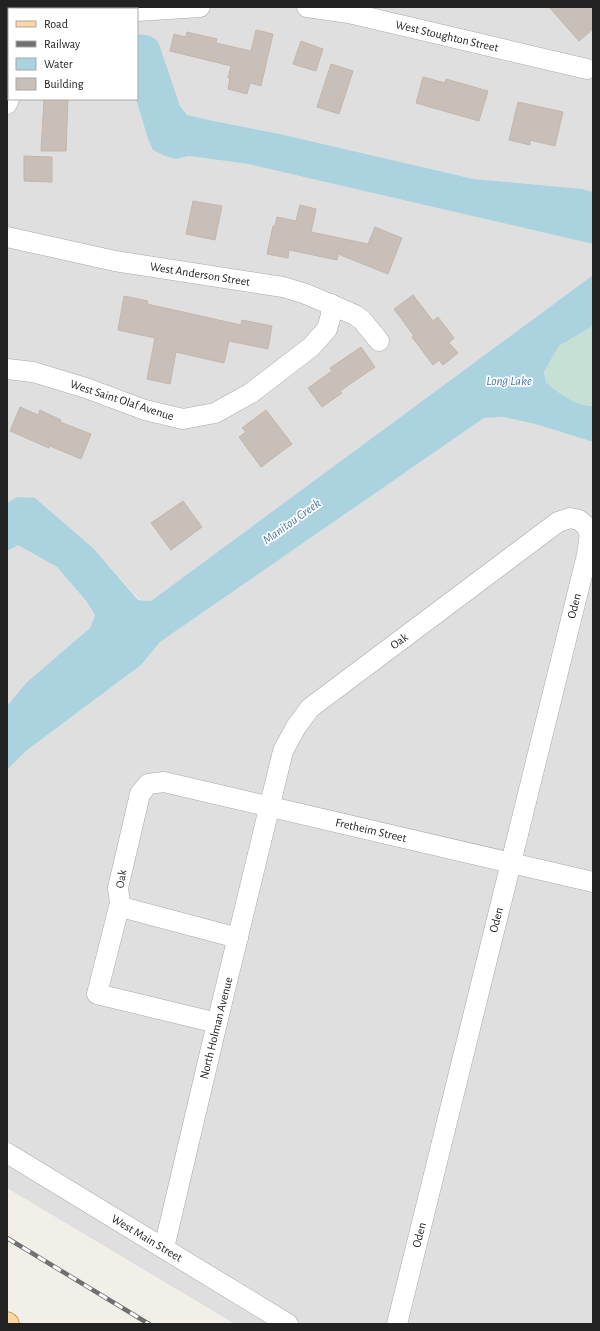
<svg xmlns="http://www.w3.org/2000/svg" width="600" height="1331" font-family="'Alegreya Sans',sans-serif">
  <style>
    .residential { fill: #e0dfdf }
    .wetland { fill: #c6e0d4 }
    .water { fill: #aad3df }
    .building { fill: #c7bfb8; stroke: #c4b6ab }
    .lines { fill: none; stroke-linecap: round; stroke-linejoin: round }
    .minor-casing { stroke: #a9a9a9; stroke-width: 21 }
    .major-casing { stroke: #a06b00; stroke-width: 23 }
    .minor { stroke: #fff; stroke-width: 20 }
    .major { stroke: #fcd6a4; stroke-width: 22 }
    .rail-casing { stroke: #707070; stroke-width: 4.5 }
    .rail { stroke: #fff; stroke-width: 3; stroke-dasharray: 9; stroke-linecap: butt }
    .labels { text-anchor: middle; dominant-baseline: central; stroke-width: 3.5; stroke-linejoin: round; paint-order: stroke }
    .street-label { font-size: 12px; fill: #222; stroke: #fff }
    .water-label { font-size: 13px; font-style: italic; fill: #4a7aab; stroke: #fff }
  </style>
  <rect width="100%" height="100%" fill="#f2efe9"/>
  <g class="residential">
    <polygon points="7,7 593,7 593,192 583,189 474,179 280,134 214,121 187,115 180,106 158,41 139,34 137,35 137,9 9,9 9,99 136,99 147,136 176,159 189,156 248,164 593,244 593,275 151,601 139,600 94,549 17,497 7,503"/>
    <polygon points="504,417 535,424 593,442 593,1324 235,1324 7,1188 7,770 26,751 141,665 160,642 484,418"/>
    <polygon points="18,544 57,567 87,602 95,615 90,628 27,682 7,706 7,551"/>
  </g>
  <path class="wetland" d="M 593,326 L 593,406 C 572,405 561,394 546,383 L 544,372 L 559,346 Z"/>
  <g class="water">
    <polygon points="139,34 150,36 158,41 180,106 187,115 214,121 280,134 474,179 583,189 593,192 593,244 248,164 189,156 176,159 165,156 153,150 147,136 136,99 137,35"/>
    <path d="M 593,275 L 593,326 L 559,346 L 544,372 L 546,383 C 561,394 573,405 593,406 L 593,442 L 535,424 L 504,417 L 484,418 L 160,642 L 141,665 L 26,751 L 7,770 L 7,706 L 27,682 L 90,628 L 95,615 L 87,602 L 57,567 L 18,545 L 7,551 L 7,503 L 17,497 L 35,498 L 94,549 L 138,600 L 151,601 Z"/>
  </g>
  <g class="building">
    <polygon points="549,7 593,7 593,29 579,41"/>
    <polygon points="256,30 273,34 261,86 250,83 247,94 228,89 230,78 228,78 231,66 170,51 174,34 186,37 187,32 217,39 216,43 251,51"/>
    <polygon points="301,41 323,49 316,71 293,64"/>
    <polygon points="331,64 353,71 339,114 317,107"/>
    <polygon points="423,77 445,83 446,79 488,91 479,121 416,103"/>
    <polygon points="44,99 68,99 66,151 41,151"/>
    <polygon points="518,102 563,112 555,146 530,140 530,145 509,140"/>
    <polygon points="24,156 52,157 52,182 24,181"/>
    <polygon points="193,201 222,206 215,240 186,234"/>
    <polygon points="300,205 316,209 311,232 368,244 375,227 402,238 388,274 338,254 337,260 289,250 288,258 267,254 273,226 275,226 277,217 296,221"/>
    <polygon points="413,295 433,321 438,317 454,338 449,343 458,353 443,365 439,360 433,365 412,337 414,336 394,309"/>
    <polygon points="124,296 148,301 147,304 241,325 242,320 272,326 268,349 229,341 224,363 176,352 170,384 147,379 155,338 118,330"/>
    <polygon points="361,347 375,367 340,391 342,393 322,407 308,388 332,371 330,368"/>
    <polygon points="20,407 38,415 40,410 61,420 60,422 91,434 81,459 50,446 49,448 10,431"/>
    <polygon points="266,410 292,444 261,467 239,437 246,432 242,428"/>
    <polygon points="183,501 202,527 171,550 151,523"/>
  </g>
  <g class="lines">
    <defs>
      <g id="minor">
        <polyline points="307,7 349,13 587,69"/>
        <polyline points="51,9 53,7"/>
        <polyline points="137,11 200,7"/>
        <polyline points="7,104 9,99"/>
        <polyline points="7,237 115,261 283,287 306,294 355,315 362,320 379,341"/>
        <polyline points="7,369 33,372 86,388 145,410 183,419 215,413 251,393 311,347 327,329 331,315 331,304"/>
        <polyline points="120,903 97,994 217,1023"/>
        <polyline points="238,938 125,908 120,903 118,888 140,794 148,784 164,782 593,882"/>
        <polyline points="7,1153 288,1324"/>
        <polyline points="164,1248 217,1023 283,751 296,727 310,708 558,522 570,518 579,520 586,526 590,534 587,555 397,1324"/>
      </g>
      <polyline id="major" points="7,1323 8,1324"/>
    </defs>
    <use href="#minor" class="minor-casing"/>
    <use href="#major" class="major-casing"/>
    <use href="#minor" class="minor"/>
    <use href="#major" class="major"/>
    <defs>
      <polyline id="rail" points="7,1238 149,1324"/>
    </defs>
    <use href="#rail" class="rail-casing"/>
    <use href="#rail" class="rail"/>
  </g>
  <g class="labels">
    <g class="street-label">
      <text transform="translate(447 36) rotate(13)">West Stoughton Street</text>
      <text transform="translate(200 274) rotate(9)">West Anderson Street</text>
      <text transform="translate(122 400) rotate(18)">West Saint Olaf Avenue</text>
      <text transform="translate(574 606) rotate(-76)">Oden</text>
      <text transform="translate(399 641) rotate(-37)">Oak</text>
      <text transform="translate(371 830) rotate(13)">Fretheim Street</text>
      <text transform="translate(121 879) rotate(-81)">Oak</text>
      <text transform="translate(496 920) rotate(-76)">Oden</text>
      <text transform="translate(216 1028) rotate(-76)">North Holman Avenue</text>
      <text transform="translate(419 1235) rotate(-76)">Oden</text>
      <text transform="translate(147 1238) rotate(31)">West Main Street</text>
    </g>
    <g class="water-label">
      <text x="509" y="381">Long Lake</text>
      <text transform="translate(292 522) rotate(-36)">Manitou Creek</text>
    </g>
  </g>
  <rect width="600" height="1331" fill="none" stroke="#222222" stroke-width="16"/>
  <rect x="8" y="8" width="130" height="92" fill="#ffffff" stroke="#a7a7a7"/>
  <rect x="16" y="21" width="20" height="6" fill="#fcd6a4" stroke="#a7a7a7"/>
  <text x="44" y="28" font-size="12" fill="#222222">Road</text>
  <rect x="16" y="41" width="20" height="6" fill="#707070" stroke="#a7a7a7"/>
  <text x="44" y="48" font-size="12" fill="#222222">Railway</text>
  <rect x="16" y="58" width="20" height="12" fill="#aad3df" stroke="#a7a7a7"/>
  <text x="44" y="68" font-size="12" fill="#222222">Water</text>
  <rect x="16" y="78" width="20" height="12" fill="#c7bfb8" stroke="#a7a7a7"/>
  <text x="44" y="88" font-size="12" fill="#222222">Building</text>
</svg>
